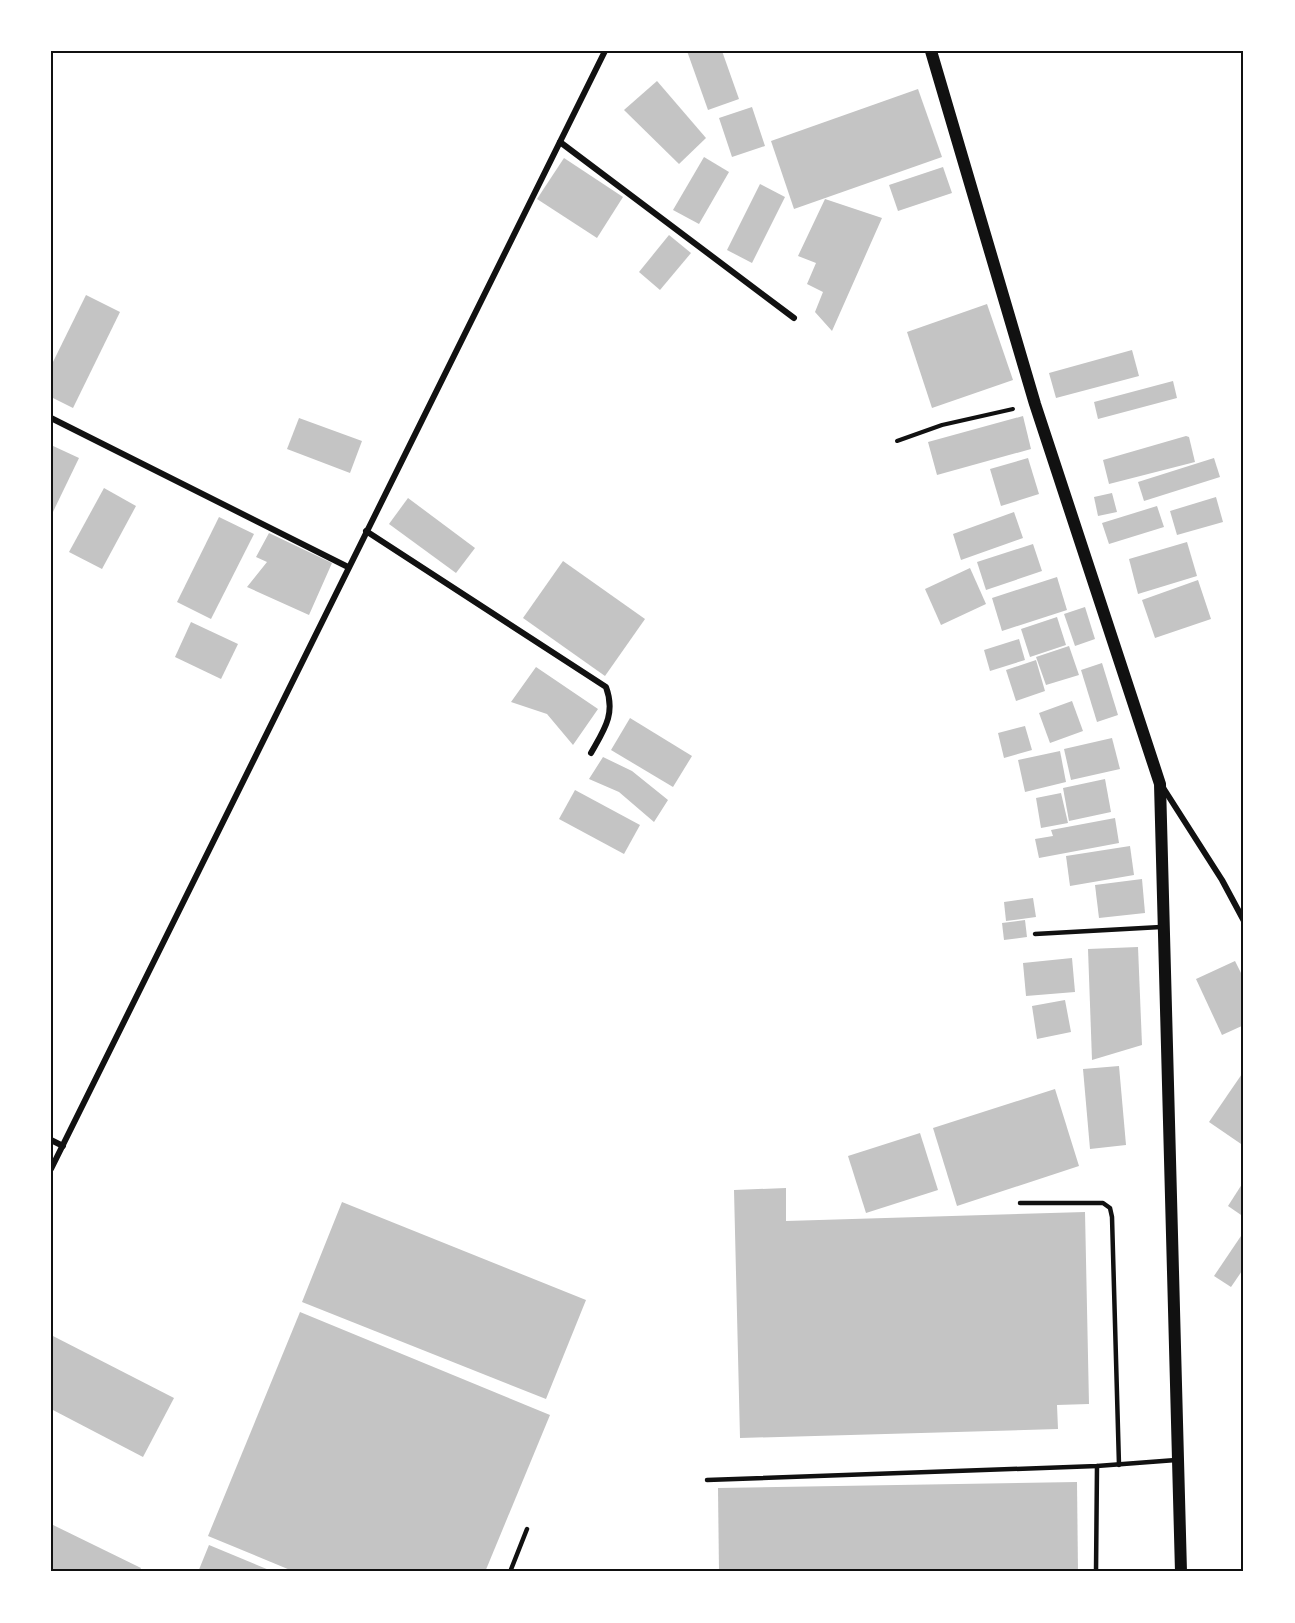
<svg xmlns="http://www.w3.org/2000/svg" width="1295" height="1623" font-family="'Noto Sans',sans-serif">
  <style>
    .building { fill: #c4c4c4 }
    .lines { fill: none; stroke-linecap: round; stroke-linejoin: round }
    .path { stroke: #111; stroke-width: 4 }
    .service { stroke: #111; stroke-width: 4.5 }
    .minor { stroke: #111; stroke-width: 6 }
    .secondary { stroke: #111; stroke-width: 12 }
    .neatline { fill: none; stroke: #111; stroke-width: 2 }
  </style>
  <rect width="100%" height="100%" fill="#fff"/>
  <g class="building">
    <polygon points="687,51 722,51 739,99 708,110"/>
    <polygon points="657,81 706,138 679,164 624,110"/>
    <polygon points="918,89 942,157 794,209 771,141"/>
    <polygon points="752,107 765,146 732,157 719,118"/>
    <polygon points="704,157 729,172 699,224 673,210"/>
    <polygon points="564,158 623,197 597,238 537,199"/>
    <polygon points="943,167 952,193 898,211 889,185"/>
    <polygon points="760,184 785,197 752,263 727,250"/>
    <polygon points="825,199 882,218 832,331 815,312 823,292 807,284 816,263 798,256"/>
    <polygon points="669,235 691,253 660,290 639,272"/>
    <polygon points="86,295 120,312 73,408 51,397 51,366"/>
    <polygon points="987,304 1013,380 932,408 907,332"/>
    <polygon points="1132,350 1139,376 1056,398 1049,373"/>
    <polygon points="1173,381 1177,398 1098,419 1094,402"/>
    <polygon points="1023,416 1031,449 937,475 928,442"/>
    <polygon points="299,418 362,441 350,473 287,449"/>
    <polygon points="1186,436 1189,437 1195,462 1109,484 1103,460"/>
    <polygon points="51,445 79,458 51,516"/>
    <polygon points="1028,458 1039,494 1001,506 990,469"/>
    <polygon points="1214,458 1220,477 1144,501 1138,482"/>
    <polygon points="104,488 136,506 102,569 69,552"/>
    <polygon points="1112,493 1117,512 1098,516 1094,497"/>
    <polygon points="1216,497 1223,522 1177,535 1170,511"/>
    <polygon points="408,498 475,548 456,573 389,524"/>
    <polygon points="1157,506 1164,527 1109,544 1102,523"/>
    <polygon points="1014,512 1023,538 961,560 953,534"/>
    <polygon points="219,517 254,534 211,619 177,602"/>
    <polygon points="269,533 332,563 309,615 247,587 267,562 256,557"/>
    <polygon points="1187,542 1197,576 1138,594 1129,559"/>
    <polygon points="1033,544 1042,571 986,590 977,562"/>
    <polygon points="563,561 645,619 605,676 523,618"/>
    <polygon points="970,568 986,604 941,625 925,589"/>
    <polygon points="1057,577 1067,610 1002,631 992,598"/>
    <polygon points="1198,580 1211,619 1155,638 1142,600"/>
    <polygon points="1085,607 1095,639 1075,646 1064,614"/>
    <polygon points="1057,617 1066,645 1030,657 1021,629"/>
    <polygon points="191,622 238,644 221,679 175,657"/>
    <polygon points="1019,639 1025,660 990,671 984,650"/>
    <polygon points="1069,646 1079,675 1046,685 1036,657"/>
    <polygon points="1036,660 1045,691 1016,701 1006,670"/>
    <polygon points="1102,663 1118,715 1097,722 1081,670"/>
    <polygon points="536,667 598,709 573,745 547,714 511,702"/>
    <polygon points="1072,701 1083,731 1050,743 1039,713"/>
    <polygon points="630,718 692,756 673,787 611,750"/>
    <polygon points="1025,726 1032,750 1004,758 998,733"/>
    <polygon points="1112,738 1120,769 1071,780 1064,749"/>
    <polygon points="1060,751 1066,782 1025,792 1018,760"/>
    <polygon points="603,757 632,771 668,800 654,822 619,792 589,779"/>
    <polygon points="1105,779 1111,812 1069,821 1063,788"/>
    <polygon points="575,790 640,825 624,854 559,819"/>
    <polygon points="1061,793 1068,823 1041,828 1036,798"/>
    <polygon points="1115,818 1119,843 1039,858 1035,839 1053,836 1051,830"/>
    <polygon points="1130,846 1134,875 1070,886 1066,856"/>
    <polygon points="1142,879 1145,913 1099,918 1095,885"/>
    <polygon points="1033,898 1036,917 1006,921 1004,902"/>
    <polygon points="1025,920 1027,937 1004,940 1002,923"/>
    <polygon points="1138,947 1142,1045 1092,1060 1088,949"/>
    <polygon points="1072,958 1075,992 1026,996 1023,963"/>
    <polygon points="1235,961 1244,979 1244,1025 1222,1035 1196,979"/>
    <polygon points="1065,1000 1071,1032 1037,1039 1032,1006"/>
    <polygon points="1119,1066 1126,1145 1090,1149 1083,1069"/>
    <polygon points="1244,1071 1244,1146 1209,1122"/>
    <polygon points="1055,1089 1079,1166 957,1206 933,1128"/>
    <polygon points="920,1133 938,1190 866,1213 848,1156"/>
    <polygon points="1244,1181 1244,1217 1228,1206"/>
    <polygon points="786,1188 786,1221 1085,1212 1089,1404 1057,1405 1058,1429 740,1438 734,1190"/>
    <polygon points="342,1202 586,1300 546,1399 302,1302"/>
    <polygon points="1243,1233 1244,1268 1231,1287 1214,1276"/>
    <polygon points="300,1312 550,1415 485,1572 295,1572 208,1536"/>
    <polygon points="51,1335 174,1398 143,1457 51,1409"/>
    <polygon points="1077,1482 1078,1572 719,1572 718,1488"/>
    <polygon points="51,1524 141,1568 139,1572 51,1572"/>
    <polygon points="209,1545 274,1572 198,1572"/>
  </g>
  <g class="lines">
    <polyline class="path" points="897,441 942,425 1013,409"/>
    <g class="service">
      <polyline points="1035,934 1161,927"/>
      <polyline points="1020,1203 1103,1203 1110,1208 1112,1217 1119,1465"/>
      <polyline points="707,1480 1097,1466 1176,1460"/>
      <polyline points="510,1572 527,1529"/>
      <polyline points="1096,1572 1097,1466"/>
    </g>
    <g class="minor">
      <polyline points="560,142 794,318"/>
      <polyline points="51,418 348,567"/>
      <path d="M 366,531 L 606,687 C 616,714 604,730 591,753"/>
      <polyline points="1162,786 1222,880 1244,921"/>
      <polyline points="51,1140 63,1146"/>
      <polyline points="51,1169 605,51"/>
    </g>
    <polyline class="secondary" points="931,51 1035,404 1160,784 1181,1572"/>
  </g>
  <rect width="1295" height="1623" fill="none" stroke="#ffffff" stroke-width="105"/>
  <rect x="52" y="52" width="1190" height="1518" class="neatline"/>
</svg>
